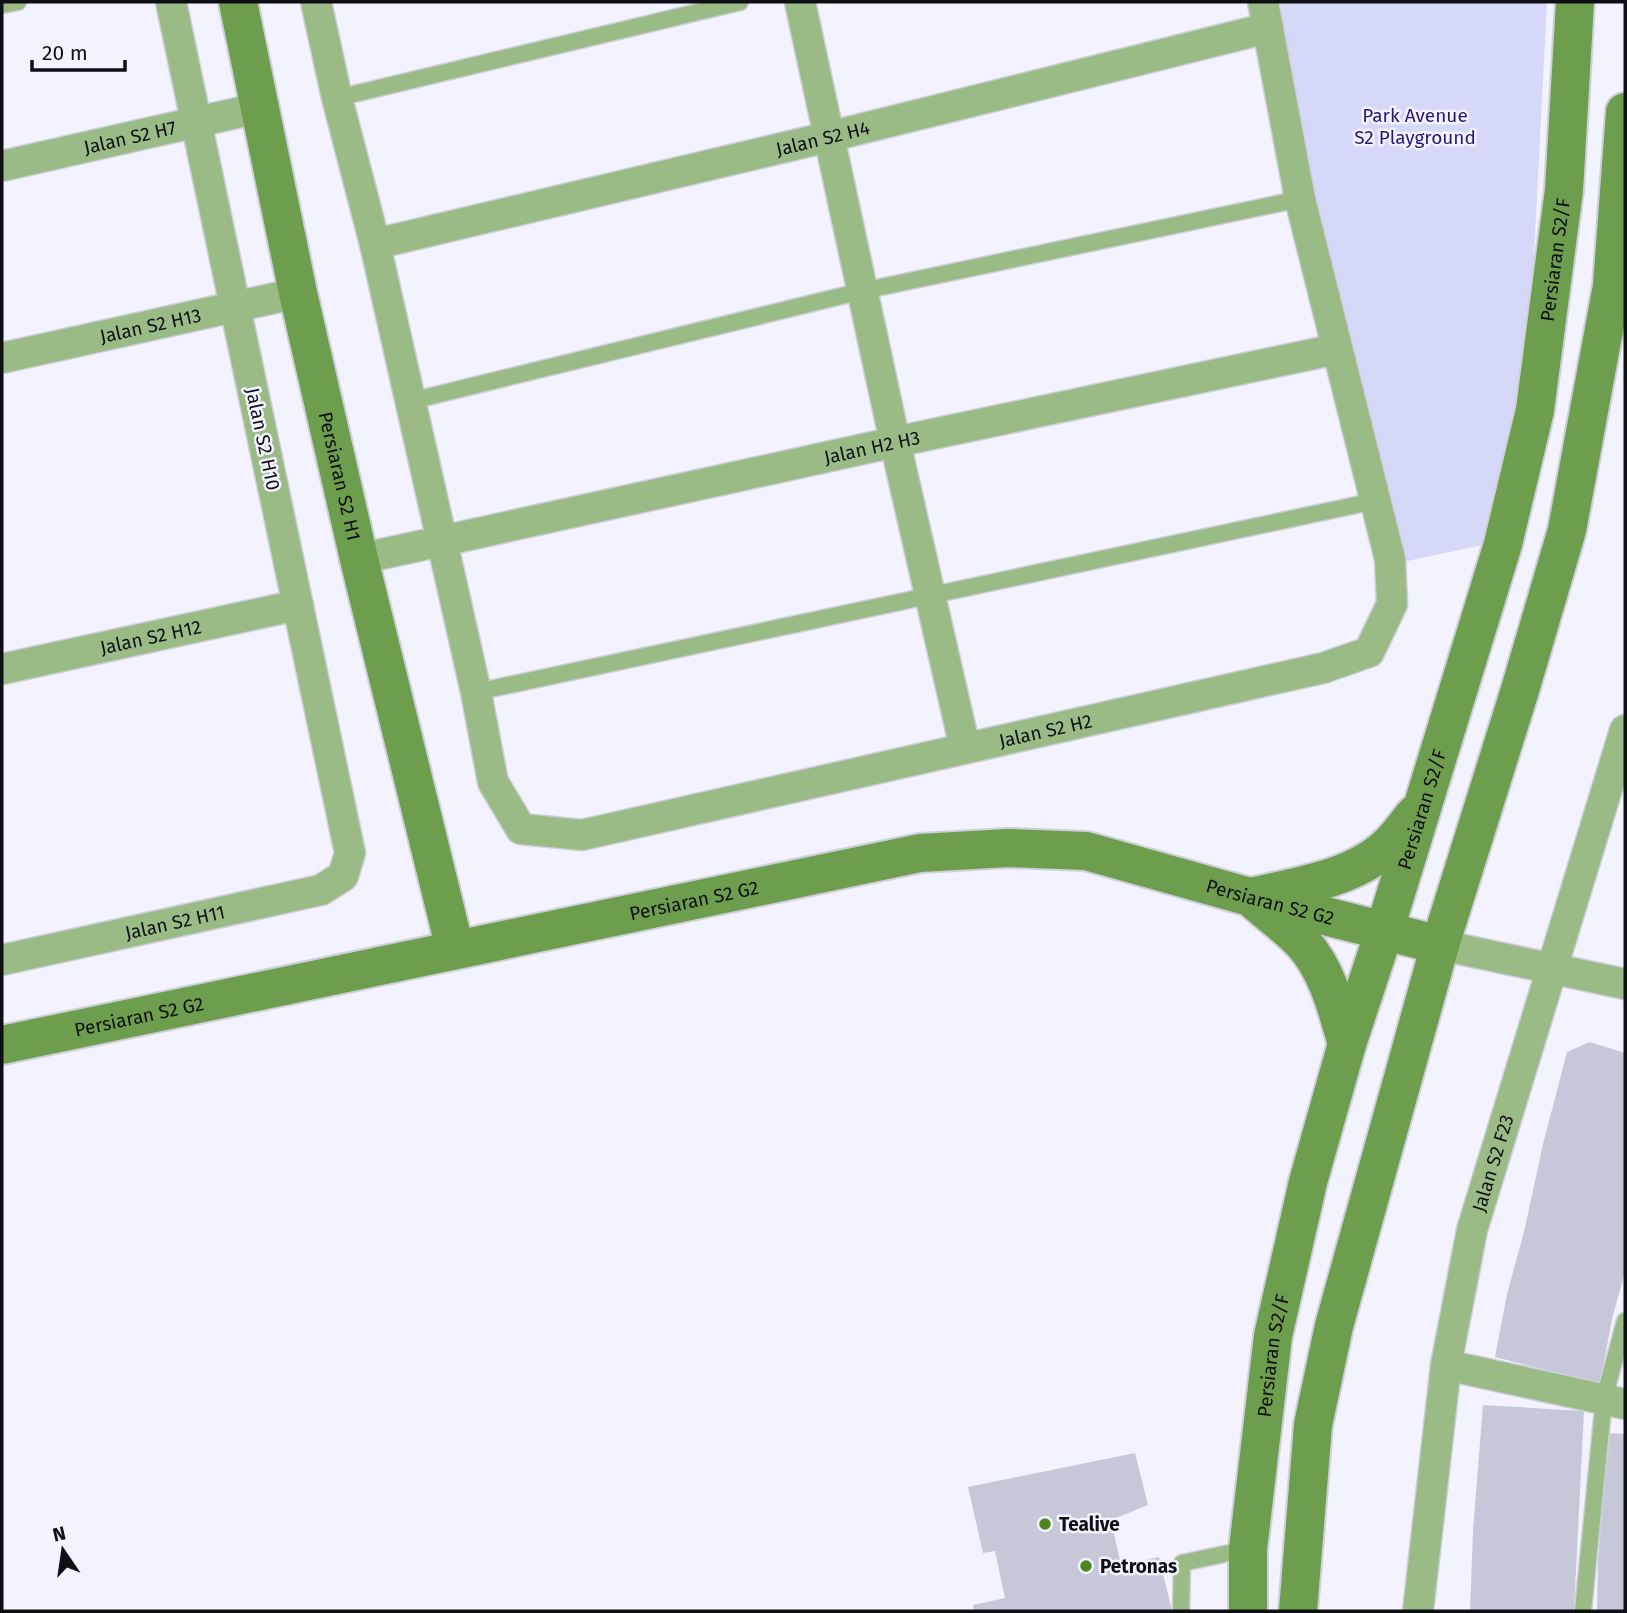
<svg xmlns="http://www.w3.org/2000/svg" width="1627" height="1613" font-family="'Fira Sans',sans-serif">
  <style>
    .green { fill: #d6d8f9 }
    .building { fill: #c6c8d9 }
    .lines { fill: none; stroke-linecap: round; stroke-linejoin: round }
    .lane-casing { stroke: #cecfd9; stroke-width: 19 }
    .street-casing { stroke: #cecfd9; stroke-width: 33 }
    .secondary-casing { stroke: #cecfd9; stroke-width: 42 }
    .lane { stroke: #9abb86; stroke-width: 16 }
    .street { stroke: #9abb86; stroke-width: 30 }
    .secondary { stroke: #6d9e4d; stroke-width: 38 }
    .poi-dot { fill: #4e8620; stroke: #f2f3fe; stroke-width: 2.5 }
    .labels { text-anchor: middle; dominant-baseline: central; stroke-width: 5; stroke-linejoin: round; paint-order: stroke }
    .park-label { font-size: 19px; fill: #2a1677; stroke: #f2f3fe }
    .street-label { font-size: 19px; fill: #0e0f14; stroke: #f2f3fe }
    .poi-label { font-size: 19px; font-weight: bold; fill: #0e0f14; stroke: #f2f3fe; text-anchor: start }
  </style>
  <rect width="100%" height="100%" fill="#f2f3fe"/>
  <polygon class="green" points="1267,2 1547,2 1526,411 1492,543 1398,563"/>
  <g class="building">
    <polygon points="1590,1042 1625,1053 1625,1272 1612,1319 1600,1384 1495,1357 1507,1294 1524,1232 1543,1144 1567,1052"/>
    <polygon points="1483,1405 1584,1411 1574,1611 1470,1611 1473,1531"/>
    <polygon points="1608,1433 1625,1434 1625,1611 1597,1611 1598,1560"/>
    <polygon points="1135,1453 1148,1505 1111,1520 1121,1565 1159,1557 1172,1611 974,1611 973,1605 1005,1598 995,1551 983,1553 968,1487"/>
  </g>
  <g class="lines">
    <defs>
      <g id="lane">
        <polyline points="2,5 18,2"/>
        <polyline points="337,98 740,2"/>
        <polyline points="411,401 862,291 1300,199"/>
        <polyline points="476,692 1375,501"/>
        <polyline points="1181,1611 1182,1563 1248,1549"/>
        <polyline points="1583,1611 1604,1399 1625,1321"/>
      </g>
      <g id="street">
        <path id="s1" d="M 316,2 L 337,98 L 375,244 L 476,692 L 493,782 L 521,829 L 582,835 L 1323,668 L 1369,652 L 1392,604 L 1390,559 L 1300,199 L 1263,2"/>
        <polyline points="800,2 895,442 965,748"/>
        <path id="s2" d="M 2,166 L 259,108"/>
        <path id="s3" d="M 375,244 L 828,137 L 1268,28"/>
        <path id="s4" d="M 2,358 L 298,293"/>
        <path id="s5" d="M 359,559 L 895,442 L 1337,349"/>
        <path id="s6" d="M 2,669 L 298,605"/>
        <polyline points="1440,945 1625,984"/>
        <path id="s7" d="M 2,960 L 321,890 L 343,876 L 350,853 L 171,2"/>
        <polyline points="1446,1365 1625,1404"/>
        <path id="s8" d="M 1418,1611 L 1446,1365 L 1472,1230 L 1625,730"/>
      </g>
      <g id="secondary">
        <path id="s9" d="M 238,2 L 298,293 L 359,559 L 455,949"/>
        <path d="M 1256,896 C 1301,885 1357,878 1391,843 C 1400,834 1407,823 1415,814"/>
        <path d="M 1257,903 C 1272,916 1290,929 1303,943 C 1328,971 1337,1010 1347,1044"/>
        <path id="s10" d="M 2,1045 L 920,853 L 1008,848 L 1086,851 L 1250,897 L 1440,945"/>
        <path id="s11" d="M 1248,1611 L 1248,1549 L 1273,1336 L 1308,1182 L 1347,1044 L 1384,932 L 1503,544 L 1535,410 L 1564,190 L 1575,2"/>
        <polyline points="1298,1611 1313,1425 1334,1326 1440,945 1520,690 1567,530 1612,286 1625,112"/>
      </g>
    </defs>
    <use href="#lane" class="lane-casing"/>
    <use href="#street" class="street-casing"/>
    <use href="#secondary" class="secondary-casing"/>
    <use href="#lane" class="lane"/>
    <use href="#street" class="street"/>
    <use href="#secondary" class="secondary"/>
  </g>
  <g class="poi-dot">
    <circle cx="1045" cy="1524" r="7"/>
    <circle cx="1086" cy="1566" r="7"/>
  </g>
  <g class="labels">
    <g class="park-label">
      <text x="1415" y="115">Park Avenue<tspan x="1415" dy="22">S2 Playground</tspan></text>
    </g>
    <g class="street-label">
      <text stroke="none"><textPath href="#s2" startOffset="131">Jalan S2 H7</textPath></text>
      <text stroke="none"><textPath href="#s3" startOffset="460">Jalan S2 H4</textPath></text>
      <text stroke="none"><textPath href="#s11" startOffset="1391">Persiaran S2/F</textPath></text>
      <text stroke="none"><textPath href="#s4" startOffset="152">Jalan S2 H13</textPath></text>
      <text transform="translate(263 439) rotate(78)">Jalan S2 H10</text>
      <text stroke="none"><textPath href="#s5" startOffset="525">Jalan H2 H3</textPath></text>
      <text stroke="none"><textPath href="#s9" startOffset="485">Persiaran S2 H1</textPath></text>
      <text stroke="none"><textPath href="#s6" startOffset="152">Jalan S2 H12</textPath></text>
      <text stroke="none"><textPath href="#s1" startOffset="1391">Jalan S2 H2</textPath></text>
      <text stroke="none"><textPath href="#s11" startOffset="824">Persiaran S2/F</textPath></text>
      <text stroke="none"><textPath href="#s10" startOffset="707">Persiaran S2 G2</textPath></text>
      <text stroke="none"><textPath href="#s10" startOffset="1295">Persiaran S2 G2</textPath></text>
      <text stroke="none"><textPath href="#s7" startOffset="177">Jalan S2 H11</textPath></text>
      <text stroke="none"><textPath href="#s10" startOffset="140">Persiaran S2 G2</textPath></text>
      <text stroke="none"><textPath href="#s8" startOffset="455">Jalan S2 F23</textPath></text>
      <text stroke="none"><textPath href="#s11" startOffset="257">Persiaran S2/F</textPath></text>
    </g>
    <g class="poi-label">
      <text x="1059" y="1524">Tealive</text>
      <text x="1100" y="1566">Petronas</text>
    </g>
  </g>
  <rect width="1627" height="1613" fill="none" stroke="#0e0f14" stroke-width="7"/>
  <g transform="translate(63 1550) rotate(347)" stroke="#f2f3fe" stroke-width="5" paint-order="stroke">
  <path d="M0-5L12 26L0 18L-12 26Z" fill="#0e0f14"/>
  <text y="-10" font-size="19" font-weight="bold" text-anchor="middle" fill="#0e0f14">N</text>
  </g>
  <path d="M32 60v10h93v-10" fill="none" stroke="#0e0f14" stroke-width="3.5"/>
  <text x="42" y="60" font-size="21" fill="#0e0f14" stroke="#f2f3fe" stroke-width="5" paint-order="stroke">20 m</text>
</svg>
